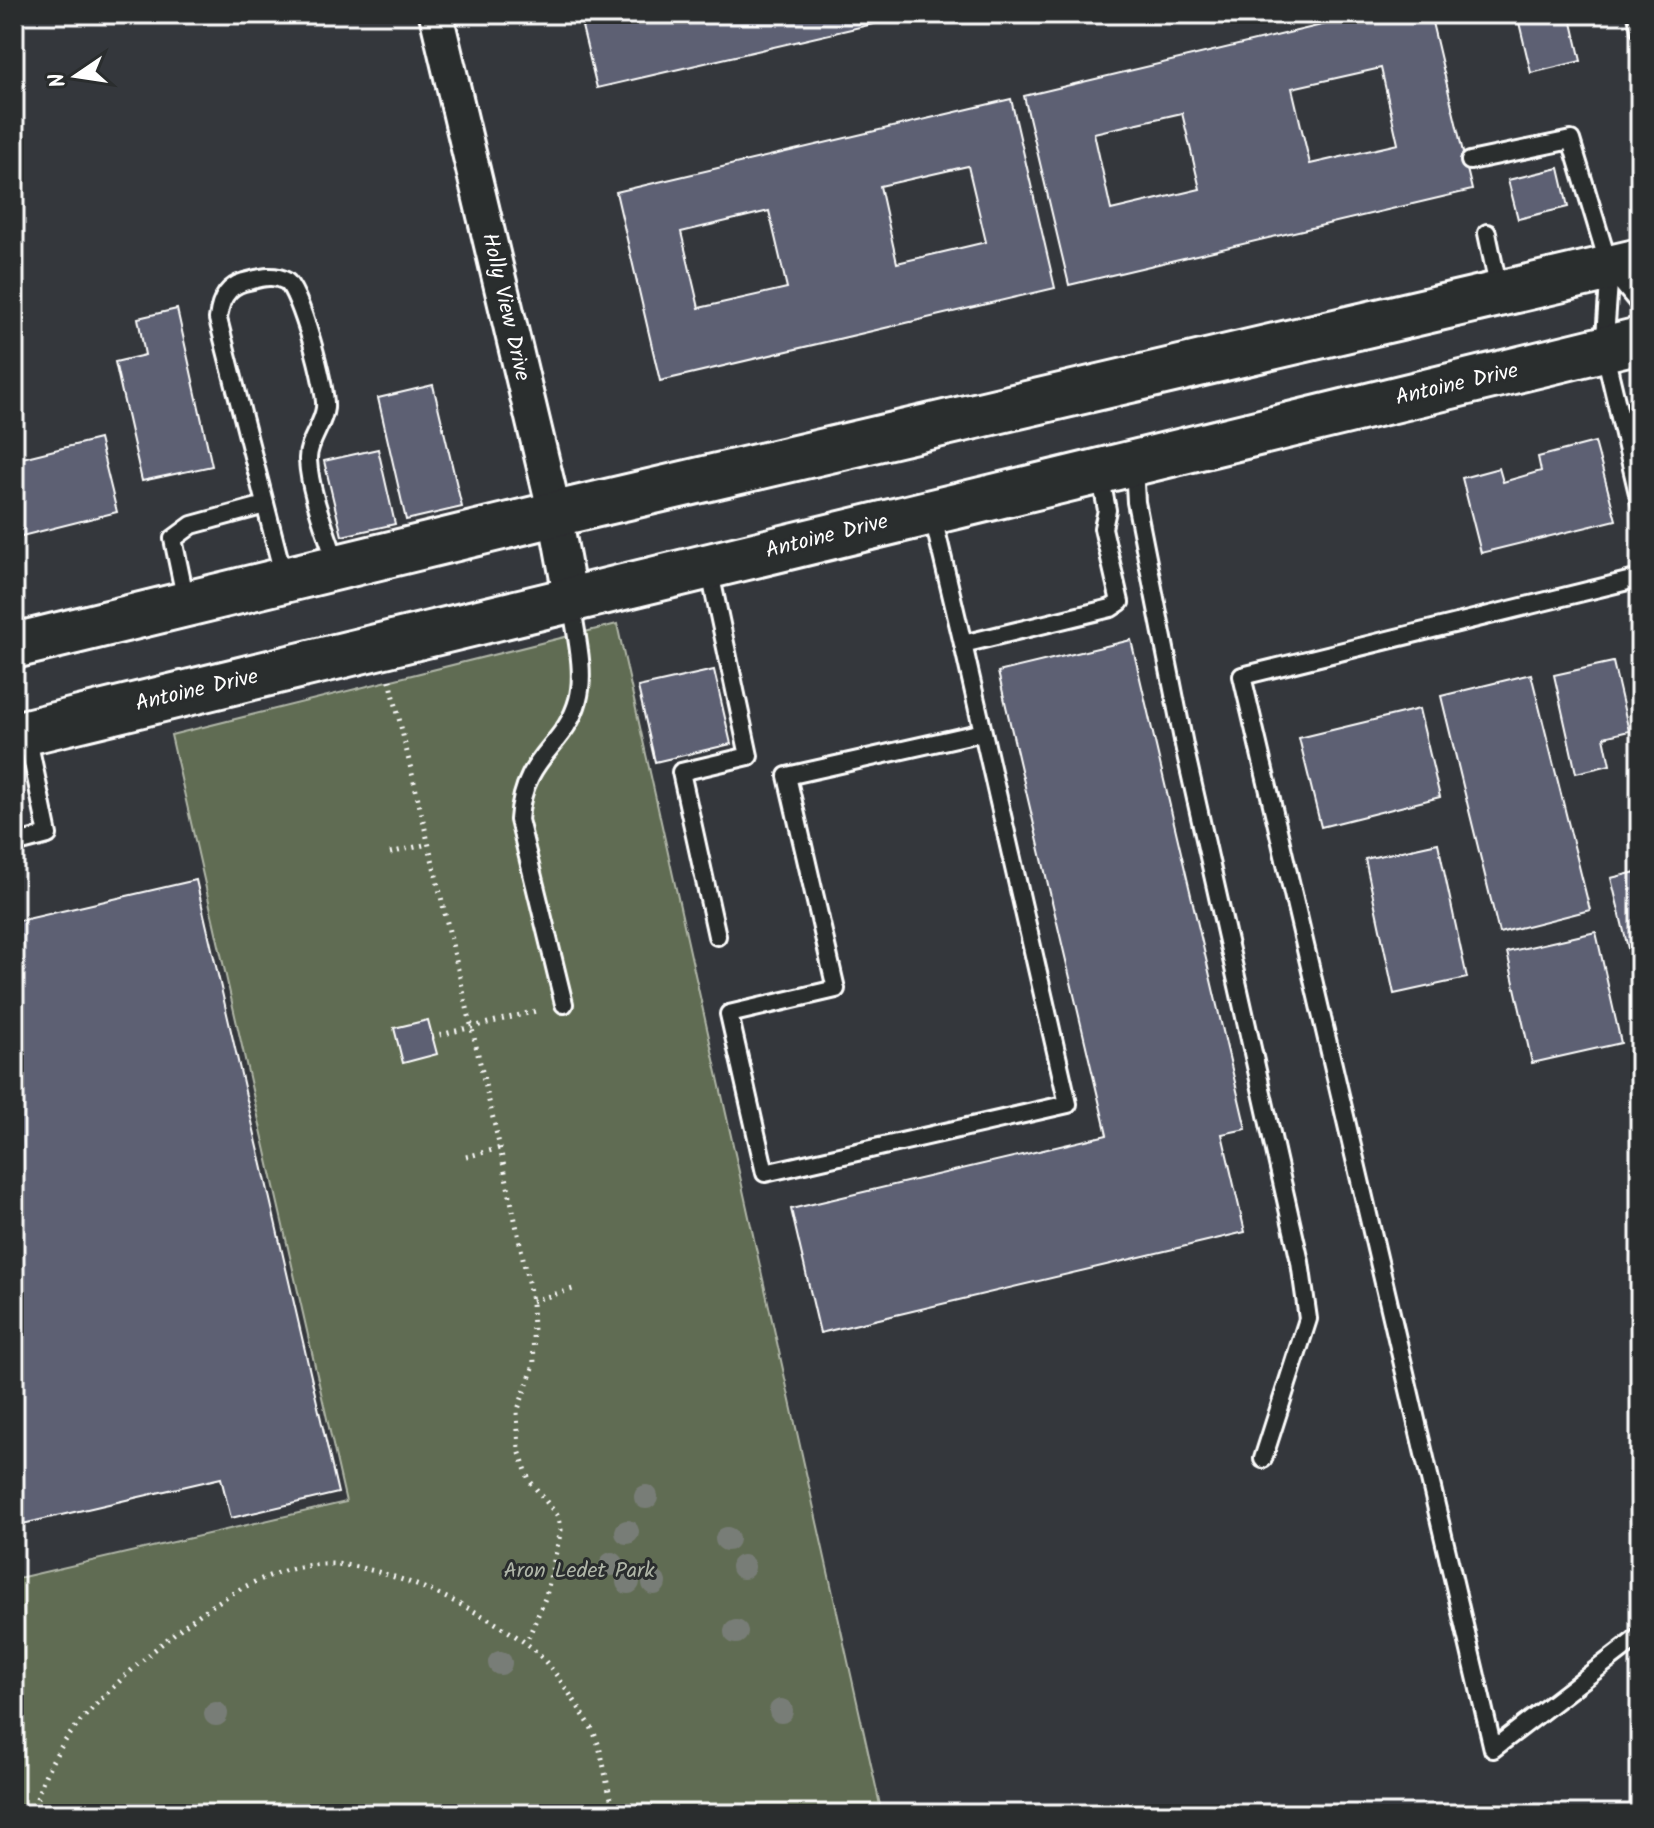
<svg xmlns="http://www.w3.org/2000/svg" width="1654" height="1828" font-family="Kalam,sans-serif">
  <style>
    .green { fill: #606c52; stroke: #b0b6a8; stroke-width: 2 }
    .building { fill: #5d6173; stroke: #fff; stroke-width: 2; fill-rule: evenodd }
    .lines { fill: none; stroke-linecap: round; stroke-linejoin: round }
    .lane-casing { stroke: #fff; stroke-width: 22 }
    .street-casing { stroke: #fff; stroke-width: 38 }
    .secondary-casing { stroke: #fff; stroke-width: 50 }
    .path { stroke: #fff; stroke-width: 5; stroke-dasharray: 2 6; stroke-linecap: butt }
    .lane { stroke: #2a2d2e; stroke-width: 16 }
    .street { stroke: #2a2d2e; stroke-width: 32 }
    .secondary { stroke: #2a2d2e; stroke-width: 44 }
    .tree { fill: #787d77 }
    .labels { text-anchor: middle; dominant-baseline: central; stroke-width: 6; stroke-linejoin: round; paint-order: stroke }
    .street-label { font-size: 22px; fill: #fff; stroke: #2a2d2e }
    .park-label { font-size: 22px; fill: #b0b6a8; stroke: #2a2d2e }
  </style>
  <rect width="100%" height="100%" fill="#34373c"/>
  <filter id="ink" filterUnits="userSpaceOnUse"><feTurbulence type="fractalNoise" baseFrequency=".0125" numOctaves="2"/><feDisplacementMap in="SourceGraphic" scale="16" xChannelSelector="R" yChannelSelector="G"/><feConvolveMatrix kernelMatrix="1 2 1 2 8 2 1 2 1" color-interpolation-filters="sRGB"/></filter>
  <g filter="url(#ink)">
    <polygon class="green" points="617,624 882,1814 14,1814 14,1579 346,1502 171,735"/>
    <g class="building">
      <polygon points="579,14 630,14 631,18 647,14 916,14 597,88"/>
      <path d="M 1368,14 L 1430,14 L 1472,190 L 1069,285 L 1024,96 ZM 1381,68 L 1398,144 L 1310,164 L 1292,88 ZM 1182,113 L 1200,189 L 1111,210 L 1094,133 Z"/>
      <polygon points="1517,14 1570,14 1581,61 1531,73"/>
      <path d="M 1011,99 L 1055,288 L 660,381 L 616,192 ZM 968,166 L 986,242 L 897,263 L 880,186 ZM 769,211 L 787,288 L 699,308 L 681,232 Z"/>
      <polygon points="1559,168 1568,207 1518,219 1508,180"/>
      <polygon points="177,309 212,466 142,481 115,362 145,355 138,318"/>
      <polygon points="433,385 462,507 406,520 378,398"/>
      <polygon points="99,439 117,512 14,538 14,460"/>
      <polygon points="1595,442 1616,520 1481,553 1462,478 1499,468 1503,482 1541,471 1538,457"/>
      <polygon points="378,449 395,524 342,536 324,461"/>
      <polygon points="1131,640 1246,1129 1222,1134 1245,1232 820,1333 791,1209 1107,1135 998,672"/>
      <polygon points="1613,662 1629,731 1604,737 1610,765 1576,773 1554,675"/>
      <polygon points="714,670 731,744 655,762 638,687"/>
      <polygon points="1531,674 1590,910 1499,933 1441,696"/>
      <polygon points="1640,690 1640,732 1631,692"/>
      <polygon points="1419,709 1440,797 1321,827 1299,738"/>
      <polygon points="1438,843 1467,978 1394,994 1365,859"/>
      <polygon points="1640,871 1640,963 1632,965 1611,878"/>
      <polygon points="196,880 338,1493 231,1518 221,1478 14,1526 14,922"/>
      <polygon points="1596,932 1621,1043 1532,1063 1507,952"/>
      <polygon points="428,1020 437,1054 403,1063 394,1028"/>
    </g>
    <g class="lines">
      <defs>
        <g id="lane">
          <polyline points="1637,14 1640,30"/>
          <polyline points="1470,161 1571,140 1610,269 1604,350 1640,502"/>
          <polyline points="1487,233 1499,290"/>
          <polyline points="1611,270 1640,305"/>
          <polyline points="1134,466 1136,502 1185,750 1300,1262 1308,1319 1263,1459"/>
          <polyline points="932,513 963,644 1111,608 1120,602 1103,528 1107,510 1100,474"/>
          <polyline points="709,568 749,756 681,772 717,936"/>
          <path d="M 284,578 L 218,319 C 220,301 226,287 244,282 C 258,279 272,273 286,281 C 300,290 327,389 325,408 C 323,426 307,442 308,460 C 310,495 327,533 337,566"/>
          <polyline points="1640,578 1242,676 1493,1749 1640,1636"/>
          <polyline points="186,601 173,539 192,525 265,505"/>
          <polyline points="963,644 983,732 787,776 836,989 729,1014 765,1173 1068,1104 983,732"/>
          <polyline points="14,844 48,835 27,734"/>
          <path d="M 564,1004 L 519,820 C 523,755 565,748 578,700 C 586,670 575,631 571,601"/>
        </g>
        <polyline id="street" points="436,14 555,514 571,601"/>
        <g id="secondary">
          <polyline points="14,646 555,514 1640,261"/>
          <polyline points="14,735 1640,340"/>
        </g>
      </defs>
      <use href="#lane" class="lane-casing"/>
      <use href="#street" class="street-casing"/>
      <use href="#secondary" class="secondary-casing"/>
      <g class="path">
        <polyline points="390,680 500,1148 532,1301 534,1365 517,1412 519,1450 529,1480 557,1515 561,1530 546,1596 526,1643"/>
        <polyline points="390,853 428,844"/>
        <polyline points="432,1037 540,1010"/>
        <polyline points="466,1157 500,1148"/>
        <polyline points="532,1301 573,1289"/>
        <path d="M 34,1814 C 42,1751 99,1699 144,1659 C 193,1616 255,1568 323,1564 C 378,1561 480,1609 524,1642 C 550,1660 571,1696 588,1722 C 606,1750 603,1785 617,1814"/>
      </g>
      <use href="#lane" class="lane"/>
      <use href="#street" class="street"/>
      <use href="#secondary" class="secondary"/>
    </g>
    <g class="tree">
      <circle cx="646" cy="1497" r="12"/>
      <circle cx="627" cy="1532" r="12"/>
      <circle cx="727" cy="1539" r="12"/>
      <circle cx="612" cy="1564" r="12"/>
      <circle cx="743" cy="1567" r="12"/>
      <circle cx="628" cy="1582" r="12"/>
      <circle cx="654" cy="1583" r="12"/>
      <circle cx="736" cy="1632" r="12"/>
      <circle cx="500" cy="1663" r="12"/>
      <circle cx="781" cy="1711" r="12"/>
      <circle cx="216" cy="1714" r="12"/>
    </g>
  </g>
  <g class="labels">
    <g class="street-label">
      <text transform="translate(505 307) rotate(77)">Holly View Drive</text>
      <text transform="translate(1457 385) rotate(-13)">Antoine Drive</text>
      <text transform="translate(827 537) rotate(-14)">Antoine Drive</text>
      <text transform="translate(197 691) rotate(-13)">Antoine Drive</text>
    </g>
    <g class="park-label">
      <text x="579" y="1571">Aron Ledet Park</text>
    </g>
  </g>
  <rect width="1654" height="1828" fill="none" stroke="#2a2d2e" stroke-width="48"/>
  <rect x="24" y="24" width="1606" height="1780" fill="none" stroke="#fff" stroke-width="3" filter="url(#ink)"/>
  <g transform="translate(76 76) rotate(257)" stroke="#2a2d2e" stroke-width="6" paint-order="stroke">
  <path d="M0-6L14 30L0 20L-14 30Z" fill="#ffffff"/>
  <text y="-12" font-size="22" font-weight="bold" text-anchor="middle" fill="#ffffff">N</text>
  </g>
</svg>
